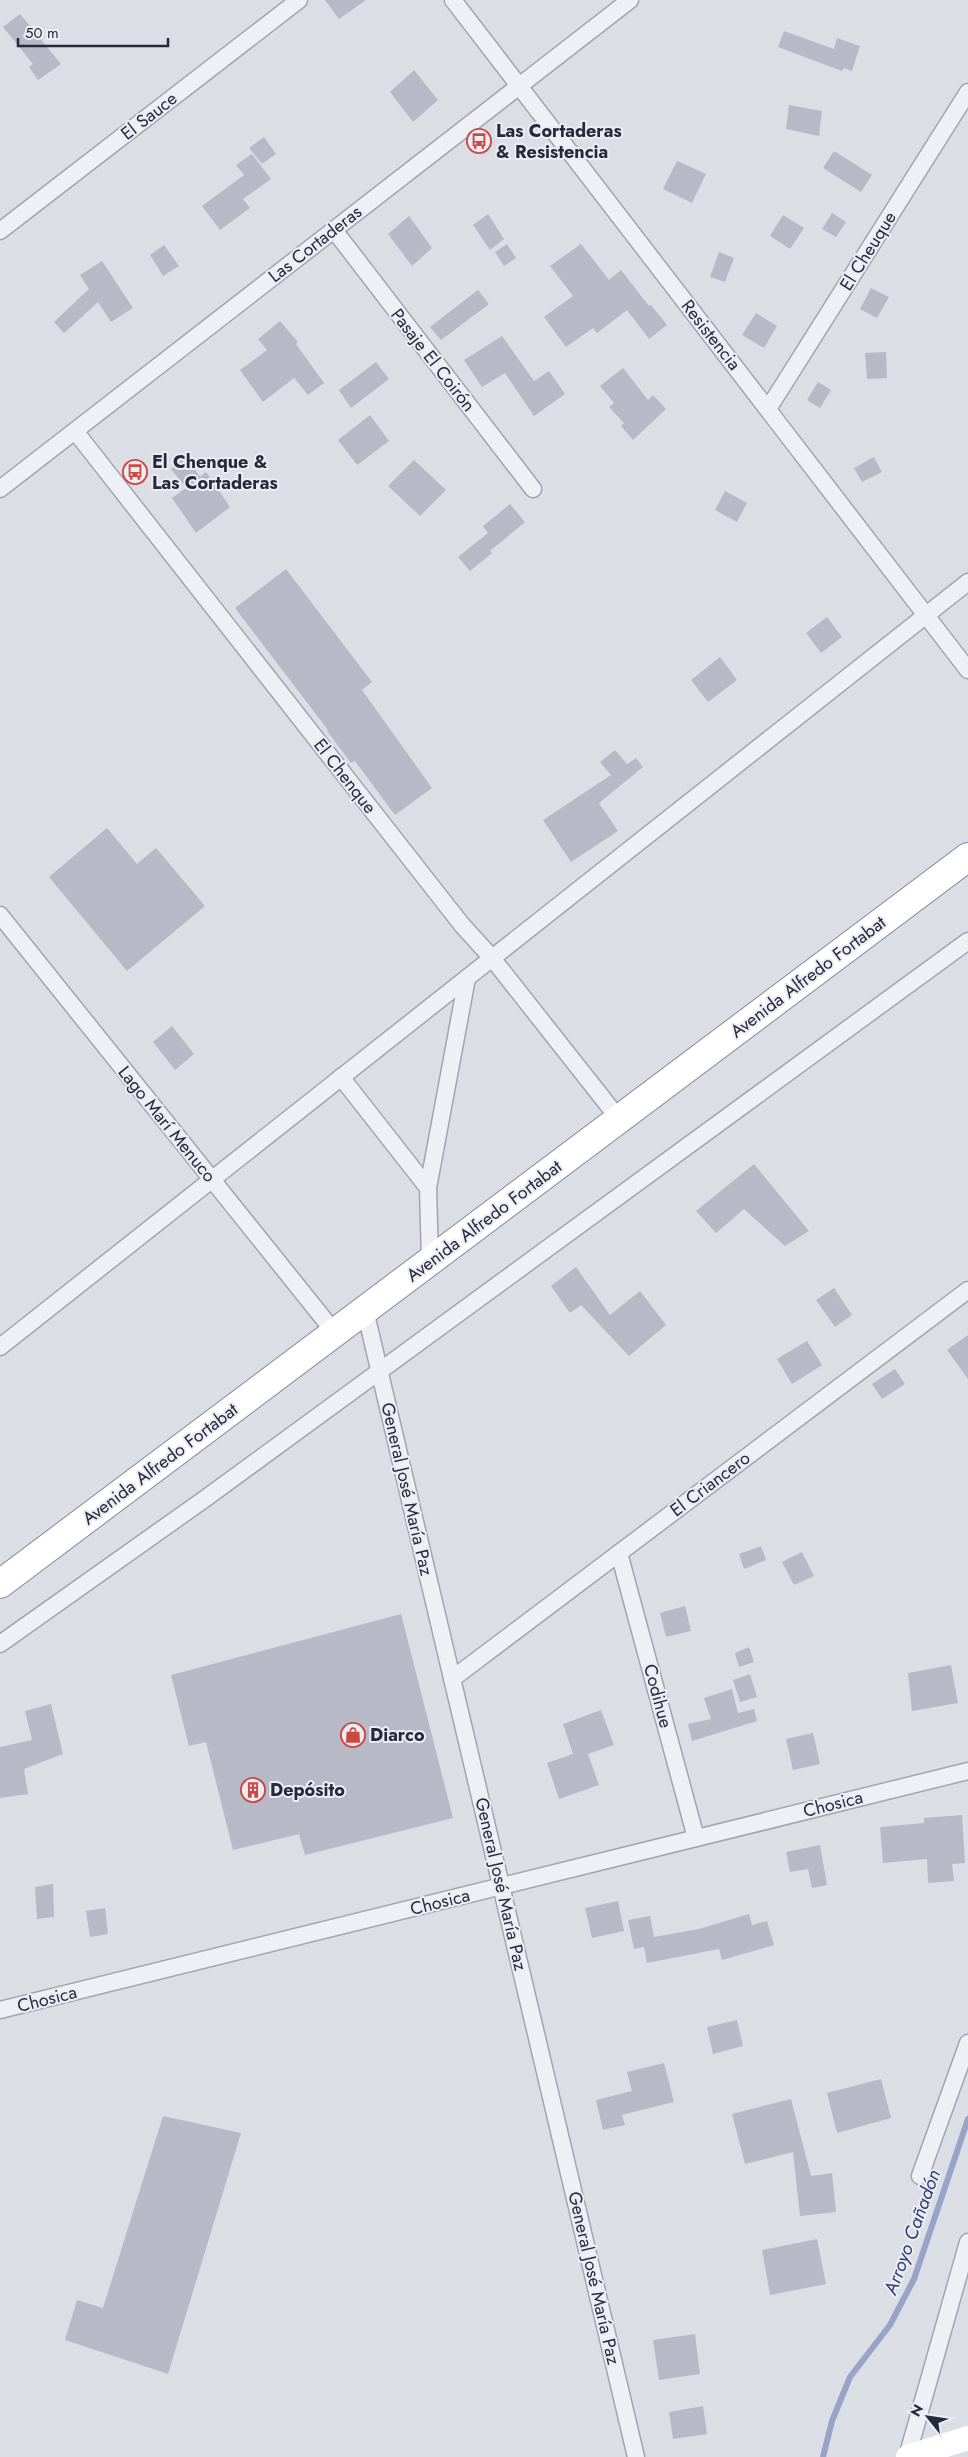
<svg xmlns="http://www.w3.org/2000/svg" width="968" height="2457" font-family="Jost,sans-serif">
  <style>
    .lines { fill: none; stroke-linecap: round; stroke-linejoin: round }
    .stream { stroke: #97a4c7; stroke-width: 6 }
    .building { fill: #b7b9c6 }
    .street-casing { stroke: #a2a4b0; stroke-width: 19 }
    .highway-casing { stroke: #84899d; stroke-width: 30 }
    .street { stroke: #eff0f5; stroke-width: 16 }
    .secondary { stroke: #fff; stroke-width: 24 }
    .highway { stroke: #fff; stroke-width: 28 }
    .labels { text-anchor: middle; dominant-baseline: central; stroke-width: 4; stroke-linejoin: round; paint-order: stroke }
    .street-label { font-size: 18px; fill: #262a3c; stroke: #ecedf4 }
    .poi-label { font-size: 18px; font-weight: bold; fill: #262a3c; stroke: #ecedf4; text-anchor: start }
    .water-label { font-size: 19px; font-style: italic; fill: #314070; stroke: #ecedf4 }
  </style>
  <rect width="100%" height="100%" fill="#dcdee6"/>
  <g class="lines">
    <polyline class="stream" points="823,2457 832,2421 850,2377 890,2325 914,2279 968,2119"/>
  </g>
  <g class="building">
    <polygon points="325,0 366,0 339,19"/>
    <polygon points="20,14 61,64 38,80 29,67 33,64 3,27"/>
    <polygon points="784,31 834,49 837,38 860,46 852,71 844,68 842,71 778,47"/>
    <polygon points="414,70 438,100 413,122 390,92"/>
    <polygon points="789,105 822,111 819,136 786,129"/>
    <polygon points="264,137 276,154 262,164 249,148"/>
    <polygon points="834,151 872,175 861,192 823,168"/>
    <polygon points="252,154 271,179 243,199 250,208 220,230 202,206 244,175 236,165"/>
    <polygon points="677,161 706,174 692,203 663,189"/>
    <polygon points="832,213 846,222 836,237 822,229"/>
    <polygon points="488,214 504,239 490,250 473,225"/>
    <polygon points="783,215 804,228 790,249 770,236"/>
    <polygon points="409,216 432,248 412,266 388,234"/>
    <polygon points="507,244 516,258 504,266 495,252"/>
    <polygon points="581,244 609,280 621,270 649,306 651,305 667,325 649,339 627,310 597,333 593,328 566,347 544,317 573,296 550,266"/>
    <polygon points="164,245 179,266 163,276 150,255"/>
    <polygon points="719,252 734,258 725,282 710,277"/>
    <polygon points="102,261 133,308 111,322 98,302 64,333 54,322 89,289 80,275"/>
    <polygon points="871,288 889,297 877,318 860,309"/>
    <polygon points="478,290 489,304 441,340 430,327"/>
    <polygon points="756,313 777,326 764,348 742,335"/>
    <polygon points="280,321 298,342 296,344 324,383 308,395 294,378 263,402 240,370 267,350 258,339"/>
    <polygon points="502,336 534,381 549,371 565,394 534,416 505,373 482,387 464,360"/>
    <polygon points="886,352 887,378 867,379 865,353"/>
    <polygon points="376,362 389,379 351,408 339,390"/>
    <polygon points="623,368 648,400 653,395 666,409 633,440 621,426 624,423 609,407 614,403 600,386"/>
    <polygon points="818,382 831,390 820,408 807,400"/>
    <polygon points="370,415 389,441 357,465 338,440"/>
    <polygon points="186,456 200,477 206,472 230,507 196,533 172,498 186,488 171,469"/>
    <polygon points="874,457 882,472 862,482 854,468"/>
    <polygon points="414,460 446,490 420,516 388,486"/>
    <polygon points="725,491 747,503 737,522 715,510"/>
    <polygon points="510,504 525,522 490,551 492,553 470,571 458,557 488,533 483,526"/>
    <polygon points="286,569 372,682 362,690 432,788 395,815 355,761 351,763 327,731 328,730 235,608"/>
    <polygon points="827,617 842,637 821,653 806,633"/>
    <polygon points="720,657 737,680 708,702 691,680"/>
    <polygon points="615,750 627,764 636,758 643,767 599,803 618,831 571,862 543,820 611,775 600,762"/>
    <polygon points="107,828 137,864 156,848 205,906 127,971 49,877"/>
    <polygon points="172,1026 194,1054 175,1070 153,1042"/>
    <polygon points="754,1164 809,1231 785,1246 744,1209 716,1233 696,1211"/>
    <polygon points="576,1267 610,1315 640,1291 666,1325 629,1356 581,1305 570,1313 551,1286"/>
    <polygon points="834,1288 852,1315 835,1327 816,1300"/>
    <polygon points="968,1335 968,1379 947,1350"/>
    <polygon points="807,1341 822,1365 792,1384 777,1359"/>
    <polygon points="895,1369 905,1384 882,1399 872,1384"/>
    <polygon points="761,1546 766,1560 744,1569 739,1554"/>
    <polygon points="802,1552 814,1576 794,1585 782,1562"/>
    <polygon points="685,1606 691,1631 666,1637 660,1613"/>
    <polygon points="401,1614 453,1818 305,1855 299,1834 233,1850 206,1742 189,1746 171,1675"/>
    <polygon points="749,1647 754,1662 739,1667 735,1653"/>
    <polygon points="951,1665 958,1703 912,1711 908,1673"/>
    <polygon points="750,1674 757,1697 740,1702 733,1680"/>
    <polygon points="732,1689 738,1713 754,1709 757,1721 692,1741 688,1724 711,1719 704,1698"/>
    <polygon points="51,1704 63,1754 24,1769 28,1794 0,1798 0,1747 32,1740 25,1711"/>
    <polygon points="601,1710 614,1745 588,1754 599,1785 559,1799 547,1763 573,1754 563,1724"/>
    <polygon points="813,1733 820,1764 793,1770 786,1739"/>
    <polygon points="962,1815 965,1863 952,1864 954,1881 928,1883 927,1859 883,1863 880,1827 924,1823 924,1818"/>
    <polygon points="820,1845 827,1885 812,1888 808,1869 790,1872 786,1852"/>
    <polygon points="53,1884 54,1917 37,1919 35,1887"/>
    <polygon points="618,1901 624,1931 592,1938 585,1908"/>
    <polygon points="105,1908 108,1934 90,1937 86,1911"/>
    <polygon points="749,1914 752,1925 767,1921 774,1945 722,1960 719,1949 647,1963 644,1947 634,1949 628,1920 650,1916 654,1937 699,1929"/>
    <polygon points="737,2020 743,2046 713,2054 707,2027"/>
    <polygon points="664,2063 674,2102 622,2115 625,2125 603,2130 596,2100 632,2091 627,2072"/>
    <polygon points="881,2079 891,2118 837,2133 827,2093"/>
    <polygon points="791,2099 811,2176 832,2173 836,2212 800,2216 793,2152 745,2164 732,2114"/>
    <polygon points="163,2116 241,2133 168,2374 65,2340 77,2300 103,2308"/>
    <polygon points="817,2239 826,2284 770,2295 762,2250"/>
    <polygon points="695,2334 700,2374 659,2380 653,2340"/>
    <polygon points="703,2406 707,2434 673,2439 669,2412"/>
  </g>
  <g class="lines">
    <defs>
      <g id="street">
        <polyline points="453,0 968,670"/>
        <polyline points="334,230 533,489"/>
        <polyline points="0,231 299,0"/>
        <polyline points="768,409 968,92"/>
        <polyline points="75,431 462,925 492,958 619,1119"/>
        <polyline points="0,489 630,0"/>
        <polyline points="0,915 335,1333"/>
        <polyline points="341,1077 428,1188"/>
        <polyline points="430,1261 428,1188 467,978"/>
        <polyline points="365,1310 636,2457"/>
        <polyline points="0,1347 968,582"/>
        <polyline points="619,1553 696,1838"/>
        <polyline points="0,1644 206,1498 968,941"/>
        <polyline points="452,1679 968,1290"/>
        <polyline points="0,2010 968,1771"/>
        <polyline points="920,2176 968,2043"/>
        <polyline points="907,2457 968,2242"/>
      </g>
      <polyline id="highway" points="0,1584 968,857"/>
    </defs>
    <use href="#street" class="street-casing"/>
    <use href="#highway" class="highway-casing"/>
    <use href="#street" class="street"/>
    <polyline class="secondary" points="908,2457 968,2438"/>
    <use href="#highway" class="highway"/>
  </g>
  <defs>
    <symbol id="bus-ring" viewBox="-11 -11 22 22"><circle r="9.5" fill="#ecedf4" stroke="#cc4941" stroke-width="1.5"/><path d="M-5-6H5V4H4V6H2V4H-2V6H-4V4H-5ZM-3.5-4V0h7V-4ZM-3.5 1.2v1.5H-2V1.2ZM2 1.2v1.5H3.5V1.2Z" fill="#cc4941"/></symbol>
    <symbol id="shop-ring" viewBox="-11 -11 22 22"><circle r="9.5" fill="#ecedf4" stroke="#cc4941" stroke-width="1.5"/><path d="M-5-2.5h2.3a2.7 3.5 0 0 1 5.4 0H5L5.5 6h-11ZM-1.5-2.5h3a1.5 2.3 0 0 0-3 0Z" fill="#cc4941"/></symbol>
    <symbol id="building-ring" viewBox="-11 -11 22 22"><circle r="9.5" fill="#ecedf4" stroke="#cc4941" stroke-width="1.5"/><path d="M-4-6H4V6H1V3H-1V6H-4ZM-2.5-4.3h1.7v1.8h-1.7ZM.8-4.3h1.7v1.8H.8ZM-2.5-1h1.7V.8h-1.7ZM.8-1h1.7V.8H.8Z" fill="#cc4941"/></symbol>
  </defs>
  <g fill-rule="evenodd">
    <use href="#bus-ring" x="465" y="127" width="28" height="28"/>
    <use href="#bus-ring" x="121" y="458" width="28" height="28"/>
    <use href="#shop-ring" x="339" y="1721" width="28" height="28"/>
    <use href="#building-ring" x="239" y="1776" width="28" height="28"/>
  </g>
  <g class="labels">
    <g class="street-label">
      <text transform="translate(149 116) rotate(-38)">El Sauce</text>
      <text transform="translate(315 244) rotate(-38)">Las Cortaderas</text>
      <text transform="translate(868 251) rotate(-58)">El Cheuque</text>
      <text transform="translate(711 335) rotate(52)">Resistencia</text>
      <text transform="translate(433 360) rotate(52)">Pasaje El Coirón</text>
      <text transform="translate(345 776) rotate(52)">El Chenque</text>
      <text transform="translate(808 977) rotate(-37)">Avenida Alfredo Fortabat</text>
      <text transform="translate(167 1124) rotate(51)">Lago Marí Menuco</text>
      <text transform="translate(484 1221) rotate(-37)">Avenida Alfredo Fortabat</text>
      <text transform="translate(160 1464) rotate(-37)">Avenida Alfredo Fortabat</text>
      <text transform="translate(710 1484) rotate(-37)">El Criancero</text>
      <text transform="translate(407 1489) rotate(77)">General José María Paz</text>
      <text transform="translate(658 1696) rotate(75)">Codihue</text>
      <text transform="translate(833 1804) rotate(-14)">Chosica</text>
      <text transform="translate(501 1884) rotate(77)">General José María Paz</text>
      <text transform="translate(440 1902) rotate(-14)">Chosica</text>
      <text transform="translate(47 1999) rotate(-14)">Chosica</text>
      <text transform="translate(594 2278) rotate(77)">General José María Paz</text>
    </g>
    <g class="poi-label">
      <text x="496" y="131">Las Cortaderas<tspan x="496" dy="21">&amp; Resistencia</tspan></text>
      <text x="152" y="462">El Chenque &amp;<tspan x="152" dy="21">Las Cortaderas</tspan></text>
      <text x="370" y="1735">Diarco</text>
      <text x="270" y="1790">Depósito</text>
    </g>
    <g class="water-label">
      <text transform="translate(912 2232) rotate(-70)">Arroyo Cañadón</text>
    </g>
  </g>
  <g transform="translate(928 2417) rotate(300)" stroke="#ecedf4" stroke-width="4" paint-order="stroke">
  <path d="M0-4L9 19L0 12L-9 19Z" fill="#262a3c"/>
  <text y="-8" font-size="14" font-weight="bold" text-anchor="middle" fill="#262a3c">N</text>
  </g>
  <path d="M18 38v8h150v-8" fill="none" stroke="#262a3c" stroke-width="2.5"/>
  <text x="25" y="38" font-size="15" fill="#262a3c" stroke="#ecedf4" stroke-width="4" paint-order="stroke">50 m</text>
</svg>
